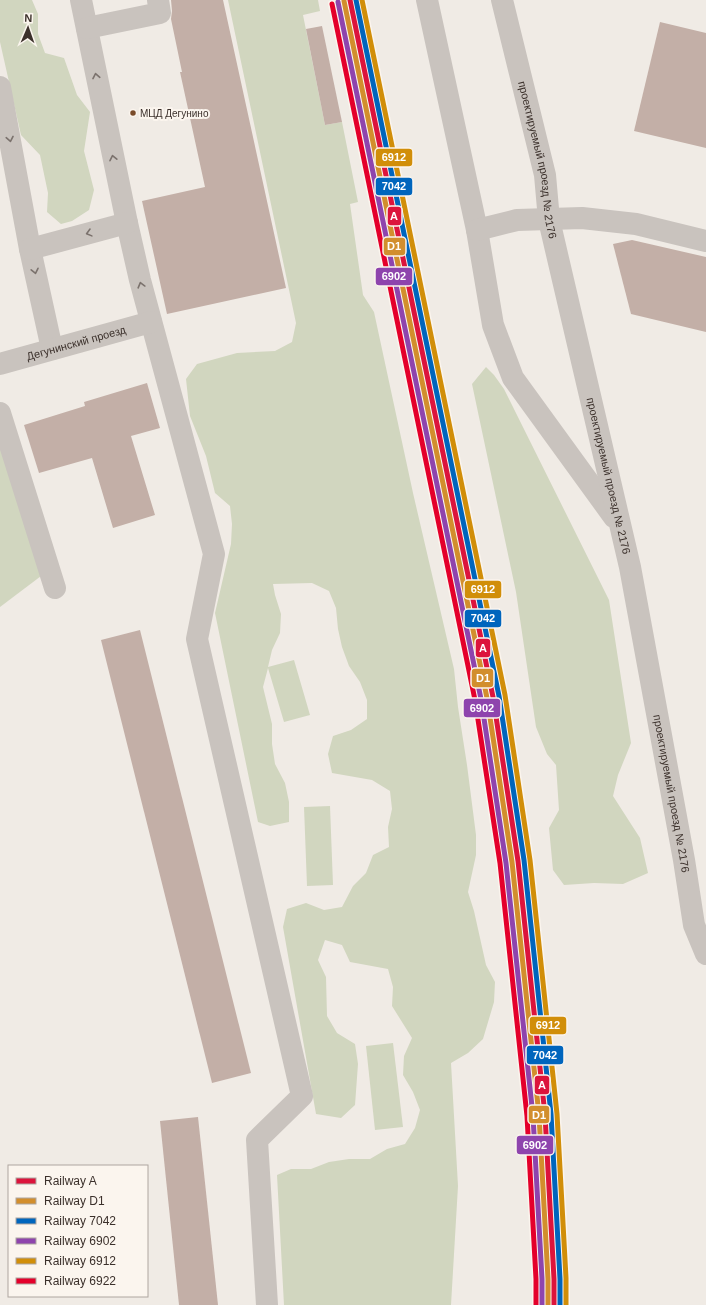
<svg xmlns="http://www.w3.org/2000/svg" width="706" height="1305" font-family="Helvetica,sans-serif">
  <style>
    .green { fill: #d1d6bf }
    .building { fill: #c3afa7 }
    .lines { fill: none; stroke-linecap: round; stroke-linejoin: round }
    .minor { stroke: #c9c3be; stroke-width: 22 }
    .rail-1-casing { stroke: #fbf5ee; stroke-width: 8 }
    .rail-2-casing { stroke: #fbf5ee; stroke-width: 8 }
    .rail-3-casing { stroke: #fbf5ee; stroke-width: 8 }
    .rail-4-casing { stroke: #fbf5ee; stroke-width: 8 }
    .rail-5-casing { stroke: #fbf5ee; stroke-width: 8 }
    .rail-6-casing { stroke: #fbf5ee; stroke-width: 8 }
    .rail-1 { stroke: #dc143c; stroke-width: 5 }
    .rail-2 { stroke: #d28e2d; stroke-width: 5 }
    .rail-3 { stroke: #0065bd; stroke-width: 5 }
    .rail-4 { stroke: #8e44ad; stroke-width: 5 }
    .rail-5 { stroke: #d18e09; stroke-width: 5 }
    .rail-6 { stroke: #e4002b; stroke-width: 5 }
    .oneway { stroke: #7b726d }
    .bus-dot { fill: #7a4b2a; stroke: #fbf5ee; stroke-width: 1.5 }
    .labels { text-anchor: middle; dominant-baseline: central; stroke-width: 4; stroke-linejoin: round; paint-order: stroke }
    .bus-label { font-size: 10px; fill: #3b302b; stroke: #fbf5ee; text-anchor: start }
    .street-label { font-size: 11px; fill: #3b302b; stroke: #fbf5ee }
    .line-badge { stroke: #fbf5ee; stroke-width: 1.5 }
    .badge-label { font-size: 11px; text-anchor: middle; font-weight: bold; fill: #fff }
  </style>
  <rect width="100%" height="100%" fill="#f0ebe5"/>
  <g class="green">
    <polygon points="0,0 32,0 38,14 38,34 45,53 64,58 77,95 90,112 84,151 94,190 89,210 72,221 61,224 47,212 48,193 40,155 21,135 0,42"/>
    <polygon points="228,0 318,0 320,11 303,15 325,125 342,122 358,202 350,204 363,295 374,312 413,493 454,669 458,707 467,765 476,835 476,855 468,892 474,911 486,965 495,982 494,1002 483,1039 468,1053 451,1063 458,1186 451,1305 284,1305 277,1175 291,1169 311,1169 329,1162 349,1159 370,1159 387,1149 405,1144 415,1128 420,1110 413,1092 403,1075 404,1056 412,1038 392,1006 393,987 388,969 350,962 342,945 325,940 318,960 326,977 327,1016 337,1033 355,1044 358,1064 355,1105 341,1118 316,1114 283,927 287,909 306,903 324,910 342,907 353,886 366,873 373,855 389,847 388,827 392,809 390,791 372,780 332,773 328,754 333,736 351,730 367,719 367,700 360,682 349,666 342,647 338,629 336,608 329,591 312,583 273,584 275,595 281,614 280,633 272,650 268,667 294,660 310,715 284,722 268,668 263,687 272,724 272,744 275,764 285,783 289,802 289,822 270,826 258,822 215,613 231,544 232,524 230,506 215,493 206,456 190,416 186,379 197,364 237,353 275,351 292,342 296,323"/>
    <polygon points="486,367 494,375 504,389 609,600 631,743 618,775 613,796 640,838 648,873 623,884 594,883 564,885 553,870 549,828 559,810 556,765 547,754 536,727 516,592 472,384"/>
    <polygon points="0,413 49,570 0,607"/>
    <polygon points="330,806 333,885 307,886 304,807"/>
    <polygon points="393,1043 403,1127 375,1130 366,1046"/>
  </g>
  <g class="building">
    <polygon points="171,0 223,0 286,288 167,314 142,201 205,187 180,72 182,72 171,19 172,11"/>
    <polygon points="660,22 706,33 706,148 634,131"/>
    <polygon points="322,26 342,122 325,125 306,29"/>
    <polygon points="632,240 706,257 706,332 631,314 613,244"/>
    <polygon points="147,383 160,428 131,436 155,515 113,528 92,458 39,473 24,425 85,406 84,402"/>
    <polygon points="140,630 251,1073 212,1083 101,640"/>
    <polygon points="198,1117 201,1145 218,1305 179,1305 160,1121"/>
  </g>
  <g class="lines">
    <g class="minor">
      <polyline points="81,0 127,223 140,280 214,554 197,639 302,1096 257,1140 267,1305"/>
      <polyline points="427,0 477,230 493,325 513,378 614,517"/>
      <path id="s1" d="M 502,0 L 545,175 L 549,220 L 630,567 L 684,860 L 694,925 L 706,954"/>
      <polyline points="87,28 160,13 158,0"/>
      <polyline points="0,87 30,249 52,349"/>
      <polyline points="477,230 517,220 582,218 636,224 706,241"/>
      <polyline points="30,249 127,223"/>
      <path id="s2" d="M 0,364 L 151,322"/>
      <polyline points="0,413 55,588"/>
    </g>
    <defs>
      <polyline id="rail-1" points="350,0 493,697 518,861 545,1115 554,1279 554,1305"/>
      <polyline id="rail-2" points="344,1 487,698 512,862 539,1115 548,1279 548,1305"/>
      <polyline id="rail-3" points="356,0 499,696 524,860 551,1114 560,1279 560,1305"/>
      <polyline id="rail-4" points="338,2 481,699 506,863 533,1116 542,1279 542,1305"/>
      <polyline id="rail-5" points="362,0 505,695 530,860 557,1114 566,1278 566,1305"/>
      <polyline id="rail-6" points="332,4 475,700 500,863 527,1116 536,1279 536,1305"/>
    </defs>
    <use href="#rail-1" class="rail-1-casing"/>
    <use href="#rail-2" class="rail-2-casing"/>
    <use href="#rail-3" class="rail-3-casing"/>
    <use href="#rail-4" class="rail-4-casing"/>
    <use href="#rail-5" class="rail-5-casing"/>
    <use href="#rail-6" class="rail-6-casing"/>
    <use href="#rail-1" class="rail-1"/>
    <use href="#rail-2" class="rail-2"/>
    <use href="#rail-3" class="rail-3"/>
    <use href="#rail-4" class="rail-4"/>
    <use href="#rail-5" class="rail-5"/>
    <use href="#rail-6" class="rail-6"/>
  </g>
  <defs><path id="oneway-chevron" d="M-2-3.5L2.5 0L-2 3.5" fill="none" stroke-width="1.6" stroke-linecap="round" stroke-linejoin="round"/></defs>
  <g class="oneway">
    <use href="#oneway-chevron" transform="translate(96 76) rotate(-101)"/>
    <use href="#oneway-chevron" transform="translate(10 139) rotate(79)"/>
    <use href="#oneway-chevron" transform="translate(113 158) rotate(-102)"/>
    <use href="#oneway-chevron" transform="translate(89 233) rotate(165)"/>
    <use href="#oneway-chevron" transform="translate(35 271) rotate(78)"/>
    <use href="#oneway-chevron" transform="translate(141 285) rotate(-105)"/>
  </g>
  <circle class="bus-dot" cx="133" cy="113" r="3.5"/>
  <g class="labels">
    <g class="bus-label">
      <text x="140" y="113">МЦД Дегунино</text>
    </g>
    <g class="street-label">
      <text stroke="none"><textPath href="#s1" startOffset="164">проектируемый проезд № 2176</textPath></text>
      <text stroke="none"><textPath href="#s2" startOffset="79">Дегунинский проезд</textPath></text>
      <text stroke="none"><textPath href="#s1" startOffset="488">проектируемый проезд № 2176</textPath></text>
      <text stroke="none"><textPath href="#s1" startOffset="812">проектируемый проезд № 2176</textPath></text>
    </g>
  </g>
  <g class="line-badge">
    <rect x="375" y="148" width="38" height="19" rx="4" fill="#d18e09"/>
    <rect x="375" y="177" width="38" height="19" rx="4" fill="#0065bd"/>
    <rect x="387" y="206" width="15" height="20" rx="4" fill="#dc143c"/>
    <rect x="383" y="237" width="23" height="19" rx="4" fill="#d28e2d"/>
    <rect x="375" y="267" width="38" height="19" rx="4" fill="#8e44ad"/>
    <rect x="464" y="580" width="38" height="19" rx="4" fill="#d18e09"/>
    <rect x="464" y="609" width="38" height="19" rx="4" fill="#0065bd"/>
    <rect x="475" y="638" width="16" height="20" rx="4" fill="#dc143c"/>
    <rect x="471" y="668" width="23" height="20" rx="4" fill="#d28e2d"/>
    <rect x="463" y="698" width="38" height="20" rx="4" fill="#8e44ad"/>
    <rect x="529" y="1016" width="38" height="19" rx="4" fill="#d18e09"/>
    <rect x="526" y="1045" width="38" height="20" rx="4" fill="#0065bd"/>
    <rect x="534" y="1075" width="16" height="20" rx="4" fill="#dc143c"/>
    <rect x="528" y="1105" width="22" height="19" rx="4" fill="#d28e2d"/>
    <rect x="516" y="1135" width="38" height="20" rx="4" fill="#8e44ad"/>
  </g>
  <g class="badge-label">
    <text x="394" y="161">6912</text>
    <text x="394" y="190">7042</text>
    <text x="394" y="220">A</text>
    <text x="394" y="250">D1</text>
    <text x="394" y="280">6902</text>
    <text x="483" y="593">6912</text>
    <text x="483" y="622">7042</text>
    <text x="483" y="652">A</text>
    <text x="483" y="682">D1</text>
    <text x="482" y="712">6902</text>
    <text x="548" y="1029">6912</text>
    <text x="545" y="1059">7042</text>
    <text x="542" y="1089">A</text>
    <text x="539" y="1119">D1</text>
    <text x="535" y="1149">6902</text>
  </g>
  <rect x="8" y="1165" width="140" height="132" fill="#fbf5ee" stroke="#aea6a0"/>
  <rect x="16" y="1178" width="20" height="6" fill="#dc143c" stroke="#aea6a0"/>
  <text x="44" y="1185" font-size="12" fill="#3b302b">Railway A</text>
  <rect x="16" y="1198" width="20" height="6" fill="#d28e2d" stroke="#aea6a0"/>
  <text x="44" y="1205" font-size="12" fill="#3b302b">Railway D1</text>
  <rect x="16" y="1218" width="20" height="6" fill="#0065bd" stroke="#aea6a0"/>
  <text x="44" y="1225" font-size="12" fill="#3b302b">Railway 7042</text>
  <rect x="16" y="1238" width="20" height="6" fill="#8e44ad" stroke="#aea6a0"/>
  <text x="44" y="1245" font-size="12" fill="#3b302b">Railway 6902</text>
  <rect x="16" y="1258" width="20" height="6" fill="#d18e09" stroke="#aea6a0"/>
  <text x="44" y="1265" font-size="12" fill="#3b302b">Railway 6912</text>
  <rect x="16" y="1278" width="20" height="6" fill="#e4002b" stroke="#aea6a0"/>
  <text x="44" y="1285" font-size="12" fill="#3b302b">Railway 6922</text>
  <g transform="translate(28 28) rotate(2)" stroke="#fbf5ee" stroke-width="3" paint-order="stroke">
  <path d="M0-3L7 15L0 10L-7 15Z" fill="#3b302b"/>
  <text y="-6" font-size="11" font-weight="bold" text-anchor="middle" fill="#3b302b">N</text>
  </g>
</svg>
